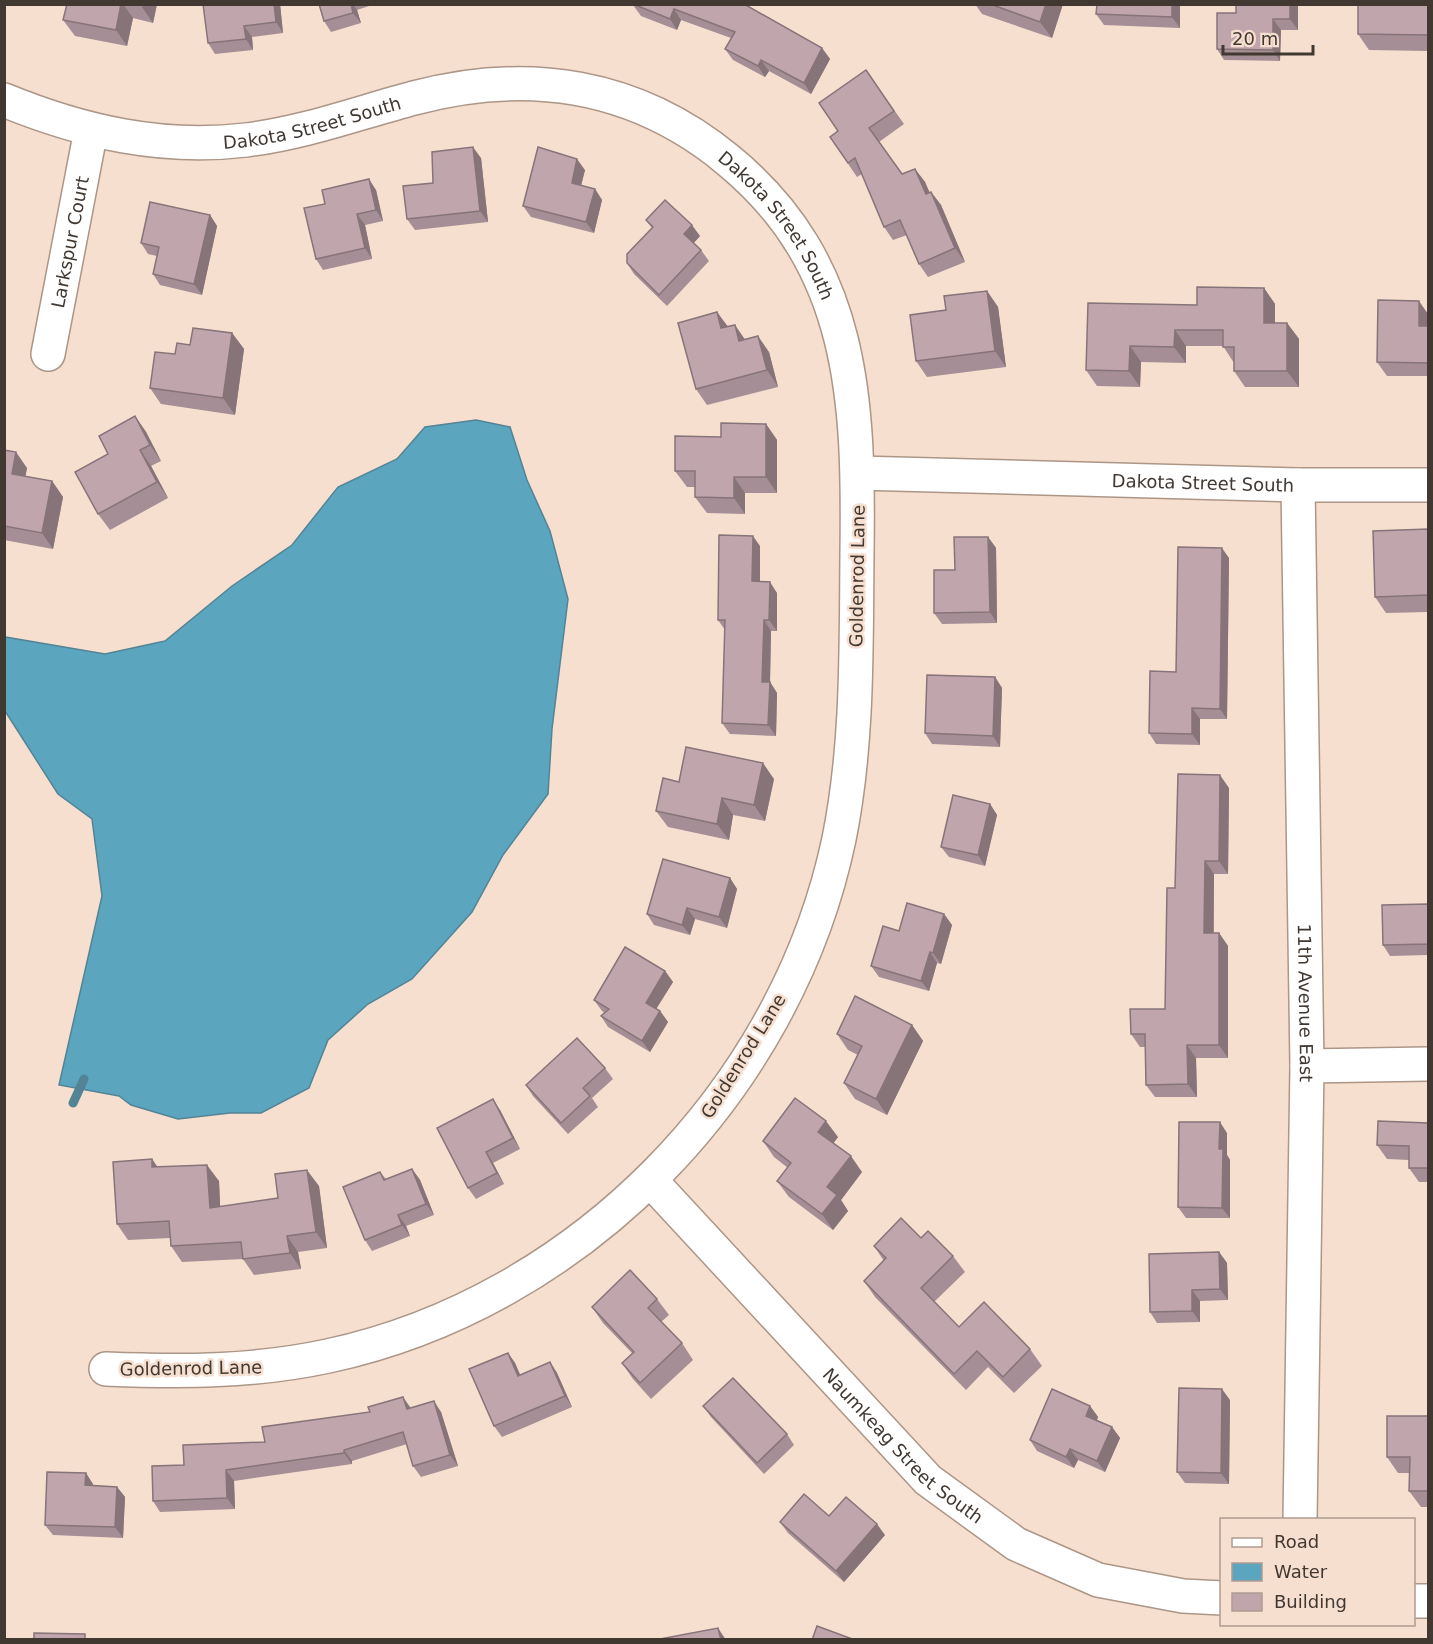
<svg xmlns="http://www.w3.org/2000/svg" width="1433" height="1644" font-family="'DejaVu Sans',sans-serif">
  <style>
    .water { fill: #5ba5bf; stroke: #538495; stroke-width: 1.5 }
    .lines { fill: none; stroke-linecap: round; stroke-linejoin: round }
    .stream { stroke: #538495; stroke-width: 9 }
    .minor-casing { stroke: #ac9687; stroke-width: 36 }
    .minor { stroke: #fff; stroke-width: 33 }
    .wall { fill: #a58e95 }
    .shaded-wall { fill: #867479 }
    .building { fill: #c0a5ad; stroke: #867479; stroke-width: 1.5 }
    .labels { text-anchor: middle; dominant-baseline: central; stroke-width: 5; stroke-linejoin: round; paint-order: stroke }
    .street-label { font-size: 18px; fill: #413832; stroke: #f7dfd0 }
  </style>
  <rect width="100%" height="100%" fill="#f7dfd0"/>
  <polygon class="water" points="476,420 510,427 527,480 550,531 568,599 552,729 548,794 503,855 472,912 412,979 368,1004 328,1040 309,1088 261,1113 230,1113 178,1119 131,1105 119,1096 59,1085 102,896 92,819 58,794 5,711 5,637 105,654 165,641 232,586 292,545 338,487 397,459 425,427"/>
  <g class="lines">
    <polyline class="stream" points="73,1103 84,1079"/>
    <defs>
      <g id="minor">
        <path id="s1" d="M 4,100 C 82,132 162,150 246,140 C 304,133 358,113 414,98 C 528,68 636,84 728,160 C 856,265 859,403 857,555 C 856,650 858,745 839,839 C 786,1091 579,1302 328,1356 C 254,1372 181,1372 106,1369"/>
        <path id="s2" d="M 48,354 L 91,130"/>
        <path id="s3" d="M 858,473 L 1298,485 L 1428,485"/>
        <path id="s4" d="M 1298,485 L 1307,1066 L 1300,1520"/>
        <polyline points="1307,1066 1428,1064"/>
        <path id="s5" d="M 651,1181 L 928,1480 L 1016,1544 L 1098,1580 L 1183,1596 L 1222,1598"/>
        <polyline points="1414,1601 1428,1601"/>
      </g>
    </defs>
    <use href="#minor" class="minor-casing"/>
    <use href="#minor" class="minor"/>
  </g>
  <g class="wall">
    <polygon points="67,4 157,4 153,23 133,18 127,46 75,36 63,20"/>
    <polygon points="280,4 283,33 252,37 253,50 215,54 208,43"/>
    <polygon points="319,4 375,4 357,10 361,23 331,32 324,21"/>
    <polygon points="744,4 822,48 830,59 811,94 769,71 765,77 733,60 725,49 731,38 681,20 677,30 641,16 633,5"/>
    <polygon points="975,4 1063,4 1052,38 982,14"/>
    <polygon points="1180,4 1180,28 1104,25 1096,14"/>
    <polygon points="1236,4 1298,4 1298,30 1281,30 1280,61 1224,60 1217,49 1236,13"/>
    <polygon points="1428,4 1428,51 1369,50 1358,34"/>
    <polygon points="866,70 904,124 879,142 902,174 915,169 925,182 929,192 931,192 941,205 965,262 928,277 919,264 907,235 893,240 884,227 862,174 857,177 830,137 838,131"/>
    <polygon points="481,158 488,222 415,230 407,219 433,183"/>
    <polygon points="585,170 581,185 595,189 602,200 594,233 531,217 523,206"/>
    <polygon points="376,190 383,221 365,225 372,259 323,270 316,259"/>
    <polygon points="210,215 217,226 202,295 160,285 153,274 157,256 148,254 141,243"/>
    <polygon points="646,220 700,236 693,243 701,250 709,261 667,306 634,274 627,263 652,228"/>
    <polygon points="1264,288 1275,304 1275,323 1287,323 1299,339 1299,387 1245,387 1234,371 1234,363 1223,346 1186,346 1186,363 1141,362 1140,387 1097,386 1086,370 1197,305"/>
    <polygon points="987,291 998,307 1006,367 927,377 916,361 946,310"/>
    <polygon points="717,312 727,327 745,339 769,352 778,387 707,405 696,389"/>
    <polygon points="1428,314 1428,376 1387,376 1377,362"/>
    <polygon points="232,333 244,349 235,415 161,404 150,388 175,354 190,345"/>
    <polygon points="135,416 146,432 161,461 151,466 168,498 110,530 98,514"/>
    <polygon points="766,424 777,440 777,493 745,493 745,514 707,513 695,497 695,487 687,487 675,471 721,437"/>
    <polygon points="4,450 27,468 25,476 52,481 63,497 53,549 4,540"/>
    <polygon points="1428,529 1428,612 1386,613 1375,597"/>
    <polygon points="988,537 996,548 997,623 942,624 934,613 955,570"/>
    <polygon points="760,546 760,581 777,593 777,631 771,631 770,682 777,693 776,736 730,734 722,723 725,630 718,620"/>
    <polygon points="1229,558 1227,719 1200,719 1200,745 1156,744 1149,733"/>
    <polygon points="995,677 1002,688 1000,747 932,744 925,733"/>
    <polygon points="774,779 765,821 733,815 729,840 668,827 656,811 679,782"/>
    <polygon points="1229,788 1228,874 1214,874 1214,933 1219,933 1228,946 1228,1058 1196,1058 1197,1097 1155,1097 1146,1085 1145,1047 1140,1047 1131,1034 1165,1009 1175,888"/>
    <polygon points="990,804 997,815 985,866 949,857 941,847"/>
    <polygon points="730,878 737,889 727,928 695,919 690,935 654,925 647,914"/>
    <polygon points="1428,904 1428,955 1390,956 1383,945"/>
    <polygon points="944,914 952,925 941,964 937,963 929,991 879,977 871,966 899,931"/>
    <polygon points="665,971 673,982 656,1009 660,1011 668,1022 650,1052 608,1027 601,1016 605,1013 602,1011 594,1000"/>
    <polygon points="912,1025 923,1041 887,1115 855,1099 844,1083 858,1055 848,1050 837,1034"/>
    <polygon points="605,1068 613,1079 592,1098 598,1107 568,1134 533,1096 526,1085"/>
    <polygon points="500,1110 520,1149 493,1163 504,1184 476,1199 468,1188"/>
    <polygon points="1428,1123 1428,1182 1419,1182 1409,1168 1409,1160 1387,1159 1377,1145"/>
    <polygon points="1227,1133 1227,1155 1230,1160 1230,1218 1186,1218 1178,1207"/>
    <polygon points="838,1137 833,1143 862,1172 841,1200 848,1211 833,1230 789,1197 777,1181 788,1168 774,1157 763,1141"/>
    <polygon points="152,1159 157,1167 219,1181 220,1207 278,1198 319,1186 327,1248 298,1252 301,1269 254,1275 243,1259 182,1262 171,1246 170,1238 128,1240 117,1224"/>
    <polygon points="412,1169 420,1180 434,1215 406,1226 410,1236 372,1251 365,1240 380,1172 386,1179"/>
    <polygon points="921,1238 953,1256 965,1272 934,1302 959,1327 1030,1349 1042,1366 1014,1393 988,1367 966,1390 875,1297 864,1281 884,1261 874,1246"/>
    <polygon points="1219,1252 1227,1263 1228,1300 1200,1301 1200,1322 1157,1323 1150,1312"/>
    <polygon points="657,1299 669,1315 661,1322 682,1343 693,1360 651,1399 633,1379 622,1363 632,1353 603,1323 592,1307"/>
    <polygon points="508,1353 515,1363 520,1375 550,1362 557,1373 572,1407 502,1437 494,1426"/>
    <polygon points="1230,1400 1229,1484 1185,1483 1177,1472"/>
    <polygon points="703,1406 787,1434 794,1445 764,1474 711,1417"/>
    <polygon points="1090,1406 1098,1417 1097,1420 1112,1427 1120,1438 1105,1472 1078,1460 1074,1468 1037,1451 1030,1440"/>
    <polygon points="411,1408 441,1412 458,1466 421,1477 413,1466 407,1444 352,1461 352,1464 234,1481 235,1509 160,1512 153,1501 184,1465"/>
    <polygon points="1428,1416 1428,1507 1421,1507 1409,1491 1410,1473 1398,1473 1387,1457"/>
    <polygon points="86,1473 93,1486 117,1487 125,1497 123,1538 53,1535 45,1525"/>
    <polygon points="829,1516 885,1535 844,1582 788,1533 780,1522"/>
  </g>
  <g class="shaded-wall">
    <polygon points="121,4 123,4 133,18 127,46 116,30"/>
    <polygon points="142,4 157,4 153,23 142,7"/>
    <polygon points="274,4 280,4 283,33 276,22"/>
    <polygon points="351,4 353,4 357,10 361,23 353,13"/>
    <polygon points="1046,4 1063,4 1052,38 1040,22"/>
    <polygon points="1172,4 1180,4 1180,28 1172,17"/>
    <polygon points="1290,4 1298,4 1298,30 1290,19"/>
    <polygon points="674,9 681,20 677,30 670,19"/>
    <polygon points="1273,19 1281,30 1280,61 1273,50"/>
    <polygon points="244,26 252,37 253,50 246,39"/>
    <polygon points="822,48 830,59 811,94 804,83"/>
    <polygon points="761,60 769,71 765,77 758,66"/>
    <polygon points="473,147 481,158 488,222 480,211"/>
    <polygon points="577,159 585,170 579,194 572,183"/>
    <polygon points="915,169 925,182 936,207 926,194"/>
    <polygon points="369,179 376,190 383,221 376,210"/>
    <polygon points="595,189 602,200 594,233 586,222"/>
    <polygon points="931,192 941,205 965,262 955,248"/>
    <polygon points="357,214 365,225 372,259 365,248"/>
    <polygon points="210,215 217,226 202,295 194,284"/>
    <polygon points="692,225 700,236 692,245 684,234"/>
    <polygon points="1264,288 1275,304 1275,339 1264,323"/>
    <polygon points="987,291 998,307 1006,367 995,351"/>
    <polygon points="1419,301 1428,314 1428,340 1419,326"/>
    <polygon points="717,312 729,328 721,328"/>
    <polygon points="1287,323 1299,339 1299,387 1287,371"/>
    <polygon points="735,325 746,341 739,341"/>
    <polygon points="1175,330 1186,346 1186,363 1174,347"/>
    <polygon points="232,333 244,349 235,415 223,398"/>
    <polygon points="758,336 769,352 778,387 767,370"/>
    <polygon points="1130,346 1141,362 1140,387 1129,371"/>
    <polygon points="135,416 146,432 161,461 150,445"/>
    <polygon points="766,424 777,440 777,493 766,477"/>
    <polygon points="140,450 151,466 168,498 157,482"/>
    <polygon points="16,452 27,468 23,490 12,474"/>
    <polygon points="734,477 745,493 745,514 734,498"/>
    <polygon points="52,481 63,497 53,549 42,533"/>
    <polygon points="753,536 760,546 760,592 752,581"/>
    <polygon points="988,537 996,548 997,623 990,612"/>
    <polygon points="1222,548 1229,558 1227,719 1220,709"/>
    <polygon points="770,582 777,593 777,631 769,620"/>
    <polygon points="764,620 771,631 770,682 777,693 776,736 768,725 762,682"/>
    <polygon points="995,677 1002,688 1000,747 993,736"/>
    <polygon points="1192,708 1200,719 1200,745 1192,734"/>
    <polygon points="763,763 774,779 765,821 754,805"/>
    <polygon points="1220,775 1229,788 1228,874 1219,861"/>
    <polygon points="722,798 733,815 729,840 717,824"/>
    <polygon points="990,804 997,815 985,866 978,855"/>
    <polygon points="1205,861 1214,874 1213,946 1204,933"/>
    <polygon points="730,878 737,889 727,928 719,917"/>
    <polygon points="687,908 695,919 690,935 682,925"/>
    <polygon points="944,914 952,925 941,964 933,953"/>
    <polygon points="1219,933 1228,946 1228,1058 1219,1045"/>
    <polygon points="930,952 937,963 929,991 921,981"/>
    <polygon points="665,971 673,982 653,1014 646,1003"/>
    <polygon points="660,1011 668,1022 650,1052 642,1041"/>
    <polygon points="912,1025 923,1041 887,1115 876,1099"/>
    <polygon points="1187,1045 1196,1058 1197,1097 1188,1084"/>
    <polygon points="493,1099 500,1110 520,1149 513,1138"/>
    <polygon points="826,1121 838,1137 830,1148 818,1132"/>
    <polygon points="1220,1122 1227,1133 1227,1155 1230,1160 1230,1218 1222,1208 1219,1149"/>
    <polygon points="486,1152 493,1163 504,1184 497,1173"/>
    <polygon points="851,1156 862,1172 841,1200 848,1211 833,1230 822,1214 827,1187"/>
    <polygon points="152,1159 163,1175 152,1167"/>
    <polygon points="207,1165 219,1181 221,1224 210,1208"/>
    <polygon points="412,1169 420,1180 434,1215 426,1204"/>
    <polygon points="307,1170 319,1186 327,1248 316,1232"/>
    <polygon points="398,1215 406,1226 410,1236 402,1225"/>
    <polygon points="287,1236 298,1252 301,1269 290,1253"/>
    <polygon points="1219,1252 1227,1263 1228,1300 1220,1289"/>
    <polygon points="1192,1290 1200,1301 1200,1322 1192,1311"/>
    <polygon points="508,1353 515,1363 525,1386 518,1376"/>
    <polygon points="550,1362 557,1373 572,1407 565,1396"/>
    <polygon points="1222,1389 1230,1400 1229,1484 1221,1473"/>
    <polygon points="403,1397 410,1407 414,1420 407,1409"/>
    <polygon points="434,1401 441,1412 458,1466 450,1455"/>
    <polygon points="1090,1406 1098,1417 1094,1427 1086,1416"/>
    <polygon points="1112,1427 1120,1438 1105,1472 1097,1461"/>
    <polygon points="1070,1449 1078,1460 1074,1468 1066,1457"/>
    <polygon points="344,1450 352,1461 352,1464 344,1453"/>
    <polygon points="226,1470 234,1481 235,1509 227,1498"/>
    <polygon points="86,1473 93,1484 93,1496 85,1485"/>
    <polygon points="117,1487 125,1497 123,1538 115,1527"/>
    <polygon points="877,1524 885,1535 844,1582 836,1571"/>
    <polygon points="718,1628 726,1640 721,1640"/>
  </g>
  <g class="building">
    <polygon points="67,4 121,4 116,30 63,20"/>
    <polygon points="203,4 274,4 276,22 244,26 246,39 208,43"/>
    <polygon points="319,4 351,4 353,13 324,21"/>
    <polygon points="633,4 744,4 822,48 804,83 761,60 758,66 725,49 735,32 674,9 670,19"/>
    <polygon points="990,4 1046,4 1040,22"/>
    <polygon points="1097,4 1172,4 1172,17 1096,14"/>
    <polygon points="1236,4 1290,4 1290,19 1273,19 1273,50 1217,49 1217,13 1236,13"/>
    <polygon points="1358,4 1428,4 1428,35 1358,34"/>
    <polygon points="866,70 894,111 869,128 902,174 915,169 926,194 931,192 955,248 919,264 900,220 884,227 855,158 848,163 830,137 838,131 819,103"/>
    <polygon points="473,147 480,211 407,219 403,186 433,183 432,152"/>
    <polygon points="538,147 577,159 572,183 595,189 586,222 523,206"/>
    <polygon points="369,179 376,210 357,214 365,248 316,259 304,208 325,204 322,190"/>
    <polygon points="665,200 692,225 684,234 701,250 659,295 627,263 627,254 653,227 646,220"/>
    <polygon points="150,202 210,215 194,284 153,274 159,247 141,243"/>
    <polygon points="1197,287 1264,288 1264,323 1287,323 1287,371 1234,371 1234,347 1223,347 1223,330 1175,330 1174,347 1130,346 1129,371 1086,370 1088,303 1197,305"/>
    <polygon points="987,291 995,351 916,361 910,315 946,310 944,296"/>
    <polygon points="1378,300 1419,301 1419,326 1428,326 1428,363 1377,362"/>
    <polygon points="717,312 721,328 735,325 739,341 758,336 767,370 696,389 678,323"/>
    <polygon points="193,328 232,333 223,398 150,388 155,352 175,354 177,343 190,345"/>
    <polygon points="135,416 150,445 140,450 157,482 98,514 75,472 108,454 99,436"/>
    <polygon points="721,423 766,424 766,477 734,477 734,498 695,497 695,471 675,471 675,436 721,437"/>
    <polygon points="4,450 16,452 12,474 52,481 42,533 4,526"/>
    <polygon points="1428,529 1428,595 1375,597 1373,531"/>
    <polygon points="719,535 753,536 752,581 770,582 769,620 764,620 762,682 770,682 768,725 722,723 725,620 718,620"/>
    <polygon points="954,537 988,537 990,612 934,613 934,570 955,570"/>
    <polygon points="1178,547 1222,548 1220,709 1192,708 1192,734 1149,733 1150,671 1176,672"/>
    <polygon points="927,675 995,677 993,736 925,733"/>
    <polygon points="686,747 763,763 754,805 722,798 717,824 656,811 663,778 679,782"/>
    <polygon points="1178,774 1220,775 1219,861 1205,861 1204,933 1219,933 1219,1045 1187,1045 1188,1084 1146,1085 1145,1034 1131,1034 1130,1009 1165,1009 1167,888 1175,888"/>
    <polygon points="953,795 990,804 978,855 941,847"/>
    <polygon points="663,859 730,878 719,917 687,908 682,925 647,914"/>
    <polygon points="907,903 944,914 933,953 930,952 921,981 871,966 883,926 899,931"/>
    <polygon points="1428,904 1428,944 1383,945 1382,905"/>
    <polygon points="625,947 665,971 646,1003 660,1011 642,1041 601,1016 609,1009 594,1000"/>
    <polygon points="855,996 912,1025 876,1099 844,1083 862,1046 837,1034"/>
    <polygon points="577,1038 605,1068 583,1088 590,1096 561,1123 526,1085"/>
    <polygon points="795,1098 826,1121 818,1132 851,1156 827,1187 837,1195 822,1214 777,1181 791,1163 763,1141"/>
    <polygon points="493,1099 513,1138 486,1152 497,1173 468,1188 437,1128"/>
    <polygon points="1378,1121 1428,1123 1428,1168 1409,1168 1409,1146 1377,1145"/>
    <polygon points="1179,1122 1220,1122 1219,1149 1223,1149 1222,1208 1178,1207"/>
    <polygon points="152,1159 152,1167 207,1165 210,1208 278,1198 275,1174 307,1170 316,1232 287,1236 290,1253 243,1259 241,1242 171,1246 169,1221 117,1224 113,1162"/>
    <polygon points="412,1169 426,1204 398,1215 402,1225 365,1240 343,1187 380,1172 384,1180"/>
    <polygon points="901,1218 921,1238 928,1231 953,1256 921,1288 959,1327 984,1302 1030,1349 1003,1377 977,1351 954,1374 864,1281 886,1258 874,1246"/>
    <polygon points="1219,1252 1220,1289 1192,1290 1192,1311 1150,1312 1149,1254"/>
    <polygon points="630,1270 657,1299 648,1308 682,1343 640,1383 622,1363 634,1352 592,1307"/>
    <polygon points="508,1353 518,1376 550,1362 565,1396 494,1426 469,1369"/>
    <polygon points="733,1378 787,1434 757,1463 703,1406"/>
    <polygon points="1179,1388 1222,1389 1221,1473 1177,1472"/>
    <polygon points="1052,1389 1090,1406 1086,1416 1112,1427 1097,1461 1070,1449 1066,1457 1030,1440"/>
    <polygon points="403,1397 407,1409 434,1401 450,1455 413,1466 403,1432 344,1450 344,1453 226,1470 227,1498 153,1501 152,1466 184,1465 183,1445 265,1442 262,1427 370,1412 368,1407"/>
    <polygon points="1387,1416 1428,1416 1428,1491 1409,1491 1410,1457 1387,1457"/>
    <polygon points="47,1472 86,1473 85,1485 117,1487 115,1527 45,1525"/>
    <polygon points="804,1494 829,1516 846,1497 877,1524 836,1571 780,1522"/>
    <polygon points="817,1626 855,1640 812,1640"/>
    <polygon points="718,1628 721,1640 660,1639"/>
    <polygon points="34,1633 85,1634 85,1640 34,1640"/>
  </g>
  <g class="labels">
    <g class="street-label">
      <text stroke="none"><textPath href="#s1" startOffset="316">Dakota Street South</textPath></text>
      <text stroke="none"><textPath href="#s1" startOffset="837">Dakota Street South</textPath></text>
      <text stroke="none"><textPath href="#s2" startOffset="114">Larkspur Court</textPath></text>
      <text stroke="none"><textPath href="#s3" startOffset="345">Dakota Street South</textPath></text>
      <text transform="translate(857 576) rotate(-89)">Goldenrod Lane</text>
      <text stroke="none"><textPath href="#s4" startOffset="518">11th Avenue East</textPath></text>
      <text transform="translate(743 1056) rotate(-58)">Goldenrod Lane</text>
      <text transform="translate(191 1368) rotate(-1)">Goldenrod Lane</text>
      <text stroke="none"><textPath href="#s5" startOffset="366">Naumkeag Street South</textPath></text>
    </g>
  </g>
  <rect width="1433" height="1644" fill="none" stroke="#413832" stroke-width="12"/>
  <rect x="1220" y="1518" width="195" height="108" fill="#f7dfd0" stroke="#ae9c91" stroke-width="1.5"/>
  <rect x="1232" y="1538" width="30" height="9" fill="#ffffff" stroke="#ae9c91" stroke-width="1.5"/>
  <text x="1274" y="1548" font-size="18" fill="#413832">Road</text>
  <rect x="1232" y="1563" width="30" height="18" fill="#5ba5bf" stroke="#ae9c91" stroke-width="1.5"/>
  <text x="1274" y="1578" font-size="18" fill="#413832">Water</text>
  <rect x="1232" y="1593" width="30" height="18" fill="#c0a5ad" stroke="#ae9c91" stroke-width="1.5"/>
  <text x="1274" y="1608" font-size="18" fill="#413832">Building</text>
  <path d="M1223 45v9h90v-9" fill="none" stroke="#413832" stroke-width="3"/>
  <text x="1232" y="45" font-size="18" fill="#413832" stroke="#f7dfd0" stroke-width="4.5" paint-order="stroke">20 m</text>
</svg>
